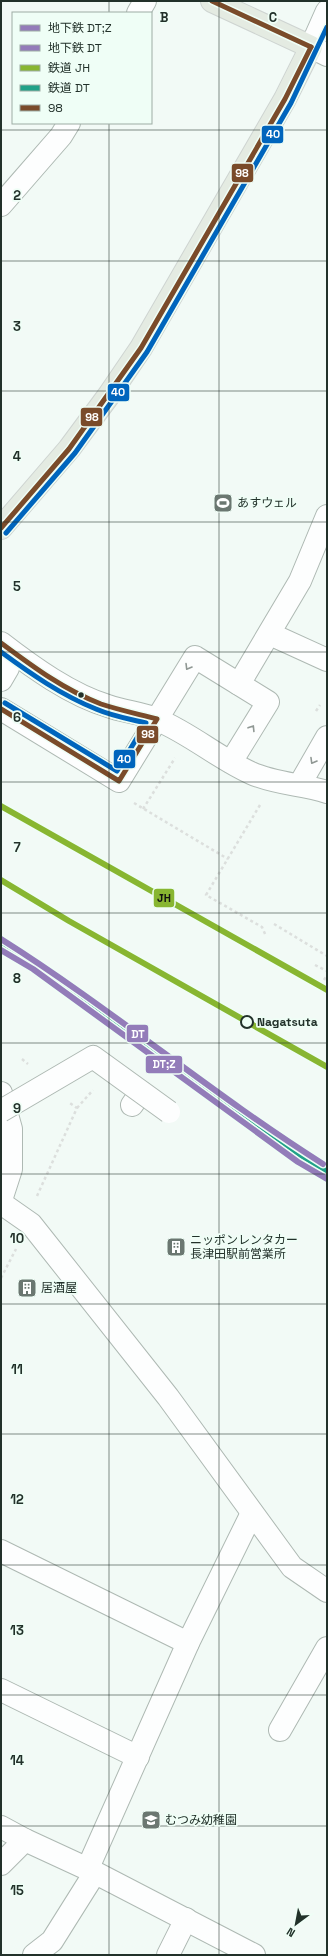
<svg xmlns="http://www.w3.org/2000/svg" width="328" height="1956" font-family="'Space Grotesk','Noto Sans JP',sans-serif">
  <style>
    .lines { fill: none; stroke-linecap: round; stroke-linejoin: round }
    .minor-casing { stroke: #aeb9b3; stroke-width: 24 }
    .major-casing { stroke: #ced4d1; stroke-width: 24 }
    .path { stroke: #dcdfdd; stroke-width: 2.5; stroke-dasharray: 3 3; stroke-linecap: butt }
    .minor { stroke: #fdfefe; stroke-width: 22 }
    .major { stroke: #e4ebe2; stroke-width: 22 }
    .minor-bridge-casing { stroke: #aeb9b3; stroke-width: 24; stroke-linecap: butt }
    .minor-bridge { stroke: #fdfefe; stroke-width: 22 }
    .bus-1-casing { stroke: #effef6; stroke-width: 8 }
    .bus-2-casing { stroke: #effef6; stroke-width: 8 }
    .bus-1 { stroke: #7a4b2a; stroke-width: 5 }
    .bus-2 { stroke: #0065bd; stroke-width: 5 }
    .rail-1-casing { stroke: #effef6; stroke-width: 9 }
    .rail-2-casing { stroke: #effef6; stroke-width: 9 }
    .rail-1 { stroke: #88b631; stroke-width: 6 }
    .rail-2 { stroke: #20a288; stroke-width: 6 }
    .metro-1-casing { stroke: #effef6; stroke-width: 9 }
    .metro-2-casing { stroke: #effef6; stroke-width: 9 }
    .metro-1 { stroke: #937cb9; stroke-width: 6 }
    .metro-2 { stroke: #937cb9; stroke-width: 6 }
    .oneway { stroke: #909894 }
    .grid { fill: none; stroke: #22312a; stroke-width: 1; stroke-opacity: 0.55 }
    .bus-dot { fill: #22312a; stroke: #effef6; stroke-width: 1.5 }
    .stop-dot { fill: #effef6; stroke: #22312a; stroke-width: 2 }
    .labels { text-anchor: middle; dominant-baseline: central; stroke-width: 3.5; stroke-linejoin: round; paint-order: stroke }
    .poi-label { font-size: 12px; fill: #22312a; stroke: #effef6; text-anchor: start }
    .stop-label { font-size: 12px; font-weight: bold; fill: #22312a; stroke: #effef6; text-anchor: start }
    .grid-label { font-size: 13px; text-anchor: middle; font-weight: bold; fill: #22312a; stroke: #effef6; stroke-width: 3.5; stroke-linejoin: round; paint-order: stroke }
    .line-badge { stroke: #effef6; stroke-width: 1.5 }
    .badge-label { font-size: 11px; text-anchor: middle; font-weight: bold; fill: #fff }
    .pale-badge-label { font-size: 11px; text-anchor: middle; font-weight: bold; fill: #111 }
  </style>
  <rect width="100%" height="100%" fill="#f2faf6"/>
  <g class="lines">
    <defs>
      <g id="minor">
        <polyline points="327,11 311,47 327,55"/>
        <polyline points="138,13 145,1"/>
        <polyline points="1,205 61,136 69,123"/>
        <polyline points="270,634 327,660"/>
        <path d="M 1,643 C 32,667 71,695 108,706 C 124,712 143,713 158,720 C 191,734 218,758 251,773 C 275,784 302,784 327,792"/>
        <polyline points="1,645 6,655 8,668 1,680"/>
        <polyline points="239,684 300,581 327,516"/>
        <polyline points="1,709 119,781 195,657 268,702 231,762"/>
        <polyline points="300,784 327,737"/>
        <polyline points="1,1093 11,1129 11,1169 1,1200"/>
        <polyline points="132,1105 141,1092"/>
        <polyline points="1,1203 31,1224 168,1397 292,1567 327,1591"/>
        <polyline points="1,1551 188,1643"/>
        <polyline points="1,1690 138,1757"/>
        <polyline points="280,1730 327,1648"/>
        <polyline points="1,1827 25,1840 90,1870 254,1955"/>
        <polyline points="1,1864 25,1840"/>
        <polyline points="34,1955 52,1941 91,1879 91,1861 188,1643 252,1513"/>
        <polyline points="168,1955 186,1919"/>
      </g>
      <polyline id="major" points="1,528 69,449 109,395 141,348 285,99 311,47 212,1"/>
    </defs>
    <use href="#minor" class="minor-casing"/>
    <use href="#major" class="major-casing"/>
    <g class="path">
      <polyline points="316,711 320,705"/>
      <polyline points="134,803 228,859"/>
      <polyline points="260,805 206,895 262,927 266,936"/>
      <polyline points="143,809 175,758"/>
      <polyline points="274,924 327,956"/>
      <polyline points="315,965 327,971"/>
      <polyline points="324,980 327,975"/>
      <polyline points="22,1059 28,1064"/>
      <polyline points="77,1108 93,1090"/>
      <polyline points="37,1196 77,1108 70,1103"/>
      <polyline points="1,1278 16,1249"/>
    </g>
    <use href="#minor" class="minor"/>
    <use href="#major" class="major"/>
    <defs>
      <polyline id="minor-bridge" points="1,1111 93,1057 169,1112"/>
    </defs>
    <use href="#minor-bridge" class="minor-bridge-casing"/>
    <use href="#minor-bridge" class="minor-bridge"/>
    <defs>
      <g id="bus-1">
        <polyline points="212,1 311,47"/>
        <polyline points="1,528 69,449 141,348 285,99 311,47"/>
        <path d="M 1,643 C 32,666 64,690 101,704 C 119,710 138,714 157,719 L 119,781 L 1,709"/>
      </g>
      <g id="bus-2">
        <polyline points="6,533 75,453 147,352 291,103 327,27"/>
        <path d="M 1,652 C 31,674 61,695 96,709 C 112,716 129,719 146,723 L 117,771 L 5,703"/>
      </g>
    </defs>
    <use href="#bus-1" class="bus-1-casing"/>
    <use href="#bus-2" class="bus-2-casing"/>
    <use href="#bus-1" class="bus-1"/>
    <use href="#bus-2" class="bus-2"/>
    <defs>
      <g id="rail-1">
        <polyline points="1,806 327,990"/>
        <polyline points="1,880 69,921 327,1067"/>
      </g>
      <polyline id="rail-2" points="5,944 37,963 302,1156 327,1171"/>
    </defs>
    <use href="#rail-1" class="rail-1-casing"/>
    <use href="#rail-2" class="rail-2-casing"/>
    <use href="#rail-1" class="rail-1"/>
    <use href="#rail-2" class="rail-2"/>
    <defs>
      <polyline id="metro-1" points="1,950 33,969 298,1162 327,1179"/>
      <path id="metro-2" d="M 1,939 C 112,1009 212,1094 323,1164"/>
    </defs>
    <use href="#metro-1" class="metro-1-casing"/>
    <use href="#metro-2" class="metro-2-casing"/>
    <use href="#metro-1" class="metro-1"/>
    <use href="#metro-2" class="metro-2"/>
  </g>
  <defs><path id="oneway-chevron" d="M-2-3.5L2.5 0L-2 3.5" fill="none" stroke-width="1.6" stroke-linecap="round" stroke-linejoin="round"/></defs>
  <g class="oneway">
    <use href="#oneway-chevron" transform="translate(188 667) rotate(121)"/>
    <use href="#oneway-chevron" transform="translate(252 728) rotate(-58)"/>
    <use href="#oneway-chevron" transform="translate(313 761) rotate(120)"/>
  </g>
  <path class="grid" d="M 109,1 L 109,13M 219,1 L 219,1955M 109,123 L 109,1955M 1,130 L 327,130M 1,261 L 327,261M 1,391 L 327,391M 1,522 L 327,522M 1,652 L 327,652M 1,782 L 327,782M 1,913 L 327,913M 1,1043 L 327,1043M 1,1174 L 327,1174M 1,1304 L 327,1304M 1,1434 L 327,1434M 1,1565 L 327,1565M 1,1695 L 327,1695M 1,1826 L 327,1826"/>
  <defs>
    <symbol id="stadium-square" viewBox="-11 -11 22 22"><rect x="-9" y="-9" width="18" height="18" rx="4" fill="#6b7771" stroke="#effef6"/><path d="M0-5a6.5 5 0 1 0 0 10a6.5 5 0 1 0 0-10ZM-3.5-1.8h7v3.6h-7Z" fill="#fff"/></symbol>
    <symbol id="building-square" viewBox="-11 -11 22 22"><rect x="-9" y="-9" width="18" height="18" rx="4" fill="#6b7771" stroke="#effef6"/><path d="M-4-6H4V6H1V3H-1V6H-4ZM-2.5-4.3h1.7v1.8h-1.7ZM.8-4.3h1.7v1.8H.8ZM-2.5-1h1.7V.8h-1.7ZM.8-1h1.7V.8H.8Z" fill="#fff"/></symbol>
    <symbol id="school-square" viewBox="-11 -11 22 22"><rect x="-9" y="-9" width="18" height="18" rx="4" fill="#6b7771" stroke="#effef6"/><path d="M0-5L7-2L0 1L-7-2ZM-4 1L0 2.5L4 1V4Q0 6-4 4Z" fill="#fff"/></symbol>
  </defs>
  <g fill-rule="evenodd">
    <use href="#stadium-square" x="212" y="492" width="22" height="22"/>
    <use href="#building-square" x="165" y="1236" width="22" height="22"/>
    <use href="#building-square" x="16" y="1277" width="22" height="22"/>
    <use href="#school-square" x="140" y="1809" width="22" height="22"/>
  </g>
  <circle class="bus-dot" cx="81" cy="695" r="3.5"/>
  <circle class="stop-dot" cx="247" cy="1022" r="6"/>
  <g class="labels">
    <g class="poi-label">
      <text x="237" y="503">あすウェル</text>
      <text x="190" y="1240">ニッポンレンタカー<tspan x="190" dy="14">長津田駅前営業所</tspan></text>
      <text x="41" y="1288">居酒屋</text>
      <text x="165" y="1820">むつみ幼稚園</text>
    </g>
    <g class="stop-label">
      <text x="257" y="1022">Nagatsuta</text>
    </g>
  </g>
  <g class="grid-label">
    <text x="164" y="22">B</text>
    <text x="273" y="22">C</text>
    <text x="17" y="200">2</text>
    <text x="17" y="331">3</text>
    <text x="17" y="461">4</text>
    <text x="17" y="591">5</text>
    <text x="17" y="722">6</text>
    <text x="17" y="852">7</text>
    <text x="17" y="983">8</text>
    <text x="17" y="1113">9</text>
    <text x="17" y="1243">10</text>
    <text x="17" y="1374">11</text>
    <text x="17" y="1504">12</text>
    <text x="17" y="1635">13</text>
    <text x="17" y="1765">14</text>
    <text x="17" y="1895">15</text>
  </g>
  <g class="line-badge">
    <rect x="261" y="125" width="23" height="19" rx="4" fill="#0065bd"/>
    <rect x="231" y="163" width="23" height="20" rx="4" fill="#7a4b2a"/>
    <rect x="107" y="383" width="23" height="19" rx="4" fill="#0065bd"/>
    <rect x="80" y="407" width="23" height="20" rx="4" fill="#7a4b2a"/>
    <rect x="136" y="725" width="23" height="19" rx="4" fill="#7a4b2a"/>
    <rect x="113" y="749" width="23" height="20" rx="4" fill="#0065bd"/>
    <rect x="153" y="888" width="22" height="20" rx="4" fill="#88b631"/>
    <rect x="126" y="1024" width="23" height="19" rx="4" fill="#937cb9"/>
    <rect x="145" y="1055" width="38" height="19" rx="4" fill="#937cb9"/>
  </g>
  <g class="badge-label">
    <text x="273" y="138">40</text>
    <text x="242" y="177">98</text>
    <text x="118" y="396">40</text>
    <text x="92" y="421">98</text>
    <text x="148" y="738">98</text>
    <text x="124" y="763">40</text>
    <text x="138" y="1038">DT</text>
    <text x="164" y="1068">DT;Z</text>
  </g>
  <g class="pale-badge-label">
    <text x="164" y="902">JH</text>
  </g>
  <rect width="328" height="1956" fill="none" stroke="#22312a" stroke-width="4"/>
  <rect x="12" y="12" width="140" height="112" fill="#effef6" stroke="#9daca4"/>
  <rect x="20" y="25" width="20" height="6" fill="#937cb9" stroke="#9daca4"/>
  <text x="48" y="32" font-size="12" fill="#22312a">地下鉄 DT;Z</text>
  <rect x="20" y="45" width="20" height="6" fill="#937cb9" stroke="#9daca4"/>
  <text x="48" y="52" font-size="12" fill="#22312a">地下鉄 DT</text>
  <rect x="20" y="65" width="20" height="6" fill="#88b631" stroke="#9daca4"/>
  <text x="48" y="72" font-size="12" fill="#22312a">鉄道 JH</text>
  <rect x="20" y="85" width="20" height="6" fill="#20a288" stroke="#9daca4"/>
  <text x="48" y="92" font-size="12" fill="#22312a">鉄道 DT</text>
  <rect x="20" y="105" width="20" height="6" fill="#7a4b2a" stroke="#9daca4"/>
  <text x="48" y="112" font-size="12" fill="#22312a">98</text>
  <g transform="translate(296 1924) rotate(212)" stroke="#effef6" stroke-width="3" paint-order="stroke">
  <path d="M0-3L7 15L0 10L-7 15Z" fill="#22312a"/>
  <text y="-6" font-size="11" font-weight="bold" text-anchor="middle" fill="#22312a">N</text>
  </g>
</svg>
